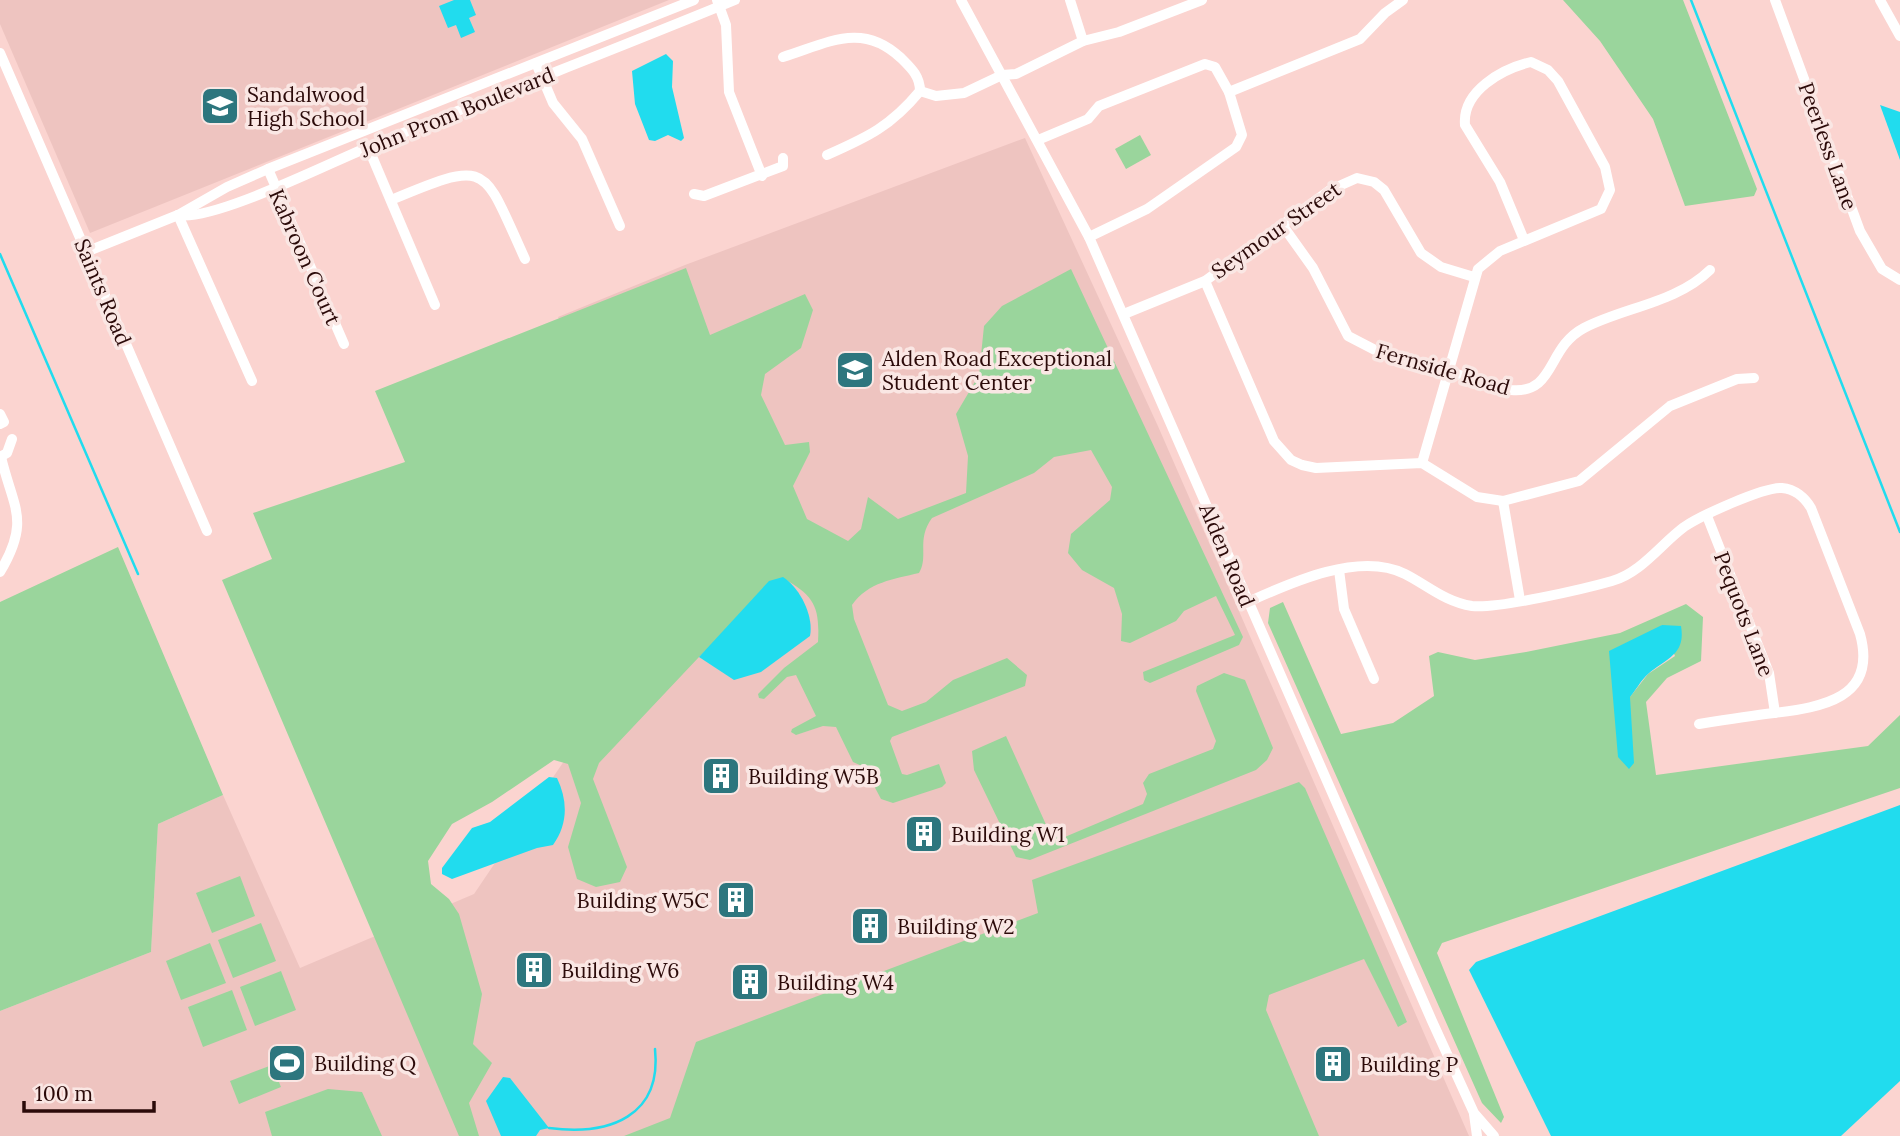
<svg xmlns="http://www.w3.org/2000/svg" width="1900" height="1136" font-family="Lora,serif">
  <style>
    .built { fill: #eec4c0 }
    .green { fill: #9ad59c; fill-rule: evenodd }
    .water { fill: #21dcee }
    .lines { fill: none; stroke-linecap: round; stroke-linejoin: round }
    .stream { stroke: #21dcee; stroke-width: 2.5 }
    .minor { stroke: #fff; stroke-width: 10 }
    .labels { text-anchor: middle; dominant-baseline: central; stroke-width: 7; stroke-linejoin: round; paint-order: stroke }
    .poi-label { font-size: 21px; fill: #2b0a09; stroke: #fae7e4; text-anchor: start }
    .street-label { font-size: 21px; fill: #2b0a09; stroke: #fae7e4 }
  </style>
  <rect width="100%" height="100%" fill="#fbd4d0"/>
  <g class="built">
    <polygon points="0,0 669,0 90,233 0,24"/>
    <polygon points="1025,138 1157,424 1469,1136 0,1136 0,1011 151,952 158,824 223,795 300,968 474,894 667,609 558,317 685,265"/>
  </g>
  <g class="green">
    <polygon points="1563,0 1683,0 1757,189 1754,196 1685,206 1653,119 1600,41"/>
    <polygon points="1140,135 1151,155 1126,169 1115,149"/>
    <path d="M 686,268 L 710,335 L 805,294 L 813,310 L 801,348 L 765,374 L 761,395 L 785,445 L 809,442 L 810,452 L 793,486 L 807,519 L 848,541 L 861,529 L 868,497 L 898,519 L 966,493 L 968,456 L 956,414 L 979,375 L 984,326 L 1002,306 L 1071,269 L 1243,637 L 1239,645 L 1150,683 L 1144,680 L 1143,672 L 1235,635 L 1216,596 L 1184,611 L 1176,621 L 1130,643 L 1121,641 L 1122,614 L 1114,588 L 1082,570 L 1068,553 L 1071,534 L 1110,500 L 1112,487 L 1091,450 L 1054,457 L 1034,473 L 932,518 C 916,540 929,556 919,573 C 894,579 868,582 852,605 L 854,619 L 888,705 L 902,711 L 926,702 L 953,680 L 1007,658 L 1027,675 L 1025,686 L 892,737 L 890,741 L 902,774 L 907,775 L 939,764 L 946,783 L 942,787 L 893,803 L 881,799 L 864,767 L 853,762 L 836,727 L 823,726 L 796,735 L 791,732 L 792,729 L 816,716 L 796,675 L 787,677 L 764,699 L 759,698 L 758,694 L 784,668 L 818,642 C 820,606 814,596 783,578 L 699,657 L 599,763 L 593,779 L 627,867 L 620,882 L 596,887 L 577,879 L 568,847 L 581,803 L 568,764 L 554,760 L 492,802 L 452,824 L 428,861 L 431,884 L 449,899 L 459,914 L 482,994 L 473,1044 L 492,1063 L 469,1103 L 479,1136 L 459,1136 L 222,580 L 272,559 L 253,513 L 405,462 L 375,391 Z"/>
    <polygon points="118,547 223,795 158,824 151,952 0,1011 0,602"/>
    <path d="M 1283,602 L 1341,734 L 1393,723 L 1434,696 L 1429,656 L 1438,652 L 1475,660 L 1526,652 L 1620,633 L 1686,604 L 1703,617 L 1701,661 L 1667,678 L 1646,702 L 1656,775 L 1868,746 L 1900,715 L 1900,788 L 1442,943 L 1437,953 L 1504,1117 L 1501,1123 L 1482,1103 L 1268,623 L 1270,608 ZM 1662,625 L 1675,656 L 1648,674 L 1630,697 Z"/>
    <polygon points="1224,673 1245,680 1273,748 1267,760 1256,770 1030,860 1016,857 974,770 972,751 1006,736 1048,829 1060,839 1143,804 1147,794 1143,783 1149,774 1213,749 1216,741 1196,691 1197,686"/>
    <polygon points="1299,782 1305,788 1407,1022 1398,1027 1364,959 1269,995 1266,1010 1319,1136 624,1136 670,1118 696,1042 1038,913 1032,880"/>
    <polygon points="240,876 255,916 212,933 196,893"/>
    <polygon points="261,923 276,961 233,978 218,940"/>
    <polygon points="210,943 226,983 181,1000 166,961"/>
    <polygon points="281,971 296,1010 255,1026 240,987"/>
    <polygon points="232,990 247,1030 203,1047 188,1007"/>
    <polygon points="272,1065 281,1087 239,1104 230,1081"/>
    <polygon points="328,1089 362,1092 382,1136 272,1136 265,1112"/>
  </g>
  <g class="water">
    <polygon points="454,0 470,0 476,15 469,18 475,32 461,38 456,25 448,28 439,6"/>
    <polygon points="666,54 673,61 672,87 684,138 681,141 668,135 655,141 649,140 635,104 632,71"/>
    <polygon points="1880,105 1900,112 1900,160"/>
    <path d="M 783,577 C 800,588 814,616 810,636 L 761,672 L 734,680 L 699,657 L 769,581 Z"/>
    <path d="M 1662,625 L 1681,626 C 1686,655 1666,658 1648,674 C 1641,680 1636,690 1630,697 L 1634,763 L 1629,769 L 1618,757 L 1609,651 Z"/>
    <path d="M 549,777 L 557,778 C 568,801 568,824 553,845 L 537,848 L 452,879 L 442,874 L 442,868 L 472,828 L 490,822 Z"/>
    <polygon points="1900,805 1900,1081 1841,1136 1551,1136 1469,970 1476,962"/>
    <polygon points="503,1077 510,1078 549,1128 540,1130 536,1136 501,1136 486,1101"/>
  </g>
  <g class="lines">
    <g class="stream">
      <polyline points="1691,0 1900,532"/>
      <polyline points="0,254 138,574"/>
      <path d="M 549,1128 C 610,1136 662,1116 655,1049"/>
    </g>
    <g class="minor">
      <polyline points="717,0 726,25 729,92 762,176"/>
      <polyline points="961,0 1089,237 1432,1021 1474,1113 1494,1136"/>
      <polyline points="1070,0 1083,41"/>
      <polyline points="1775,0 1860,231 1882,269 1900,280"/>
      <polyline points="1880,0 1900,36"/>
      <polyline points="0,53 207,531"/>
      <path d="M 783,57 C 828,43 862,21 901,58 C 911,68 920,76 920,91"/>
      <polyline points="536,63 553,103 582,139 620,226"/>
      <polyline points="920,91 936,96 964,93 1002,75 1016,74 1083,41 1119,32 1202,0"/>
      <polyline points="1229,92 1360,39 1385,13 1403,0"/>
      <polyline points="1038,140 1088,119 1099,106 1205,64 1215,67 1229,92 1242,135 1236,147 1147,209 1089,237"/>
      <polyline points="368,147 435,305"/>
      <path d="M 827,155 C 868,137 891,126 920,91"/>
      <polyline points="268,169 344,344"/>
      <polyline points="694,194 704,196 783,166 783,158"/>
      <path d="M 391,200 C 491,158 482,165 525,259"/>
      <path d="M 178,215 C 213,222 331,162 371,146 C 492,96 614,50 735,0"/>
      <polyline points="178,215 252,381"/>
      <path d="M 1283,226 L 1313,268 L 1348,336 L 1375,350 L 1511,390 C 1556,394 1546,348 1584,328 C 1625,307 1676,303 1710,270"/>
      <polyline points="86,252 178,215 227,187 268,169 694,0"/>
      <polyline points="1205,281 1274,441 1291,460 1302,465 1316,468 1422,463 1477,497 1503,501 1579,481 1670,406 1737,379 1754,378"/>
      <polyline points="1124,314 1205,281 1330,190 1357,178 1374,182 1384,190 1421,253 1441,267 1474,277"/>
      <polyline points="0,414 4,422 0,424"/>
      <polyline points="0,457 7,453 12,439"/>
      <path d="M 1422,463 L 1478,269 L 1500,251 L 1601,209 L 1610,190 L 1605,167 L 1558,81 L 1548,70 L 1531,62 C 1502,69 1462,91 1465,125 L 1500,182 L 1524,240"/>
      <polyline points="1503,501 1520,600"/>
      <polyline points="1707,516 1769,673 1775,713"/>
      <polyline points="1339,570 1344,609 1374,679"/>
      <path d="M 0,572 C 31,520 13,508 1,457"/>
      <path d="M 1248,602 C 1290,583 1359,551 1405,574 C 1427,585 1445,602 1472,606 C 1497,609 1584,589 1612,581 C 1641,573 1661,544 1684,527 C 1700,516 1763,487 1782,488 C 1795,489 1805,498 1811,508 L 1860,634 C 1878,699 1821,707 1774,713 C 1749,716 1724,720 1699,724"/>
      <polyline points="1474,1114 1477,1136"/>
    </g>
  </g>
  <defs>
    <symbol id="school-square" viewBox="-11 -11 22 22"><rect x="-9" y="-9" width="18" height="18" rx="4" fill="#2d767e" stroke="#fae7e4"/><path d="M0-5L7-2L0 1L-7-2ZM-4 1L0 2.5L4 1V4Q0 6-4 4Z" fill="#fff"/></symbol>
    <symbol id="building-square" viewBox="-11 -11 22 22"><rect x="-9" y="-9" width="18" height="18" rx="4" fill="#2d767e" stroke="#fae7e4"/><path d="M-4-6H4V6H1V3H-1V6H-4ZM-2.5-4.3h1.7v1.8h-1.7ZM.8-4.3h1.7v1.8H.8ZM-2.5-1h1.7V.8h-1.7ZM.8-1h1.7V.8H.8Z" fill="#fff"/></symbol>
    <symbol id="stadium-square" viewBox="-11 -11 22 22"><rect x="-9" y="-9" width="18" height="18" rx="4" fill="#2d767e" stroke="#fae7e4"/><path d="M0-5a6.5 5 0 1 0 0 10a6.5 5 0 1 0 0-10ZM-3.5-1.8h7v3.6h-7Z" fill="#fff"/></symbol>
  </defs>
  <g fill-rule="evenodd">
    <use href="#school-square" x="198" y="84" width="44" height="44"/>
    <use href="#school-square" x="833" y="348" width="44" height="44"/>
    <use href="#building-square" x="699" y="754" width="44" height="44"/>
    <use href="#building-square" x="902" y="812" width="44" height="44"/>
    <use href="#building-square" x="714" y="878" width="44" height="44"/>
    <use href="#building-square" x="848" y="904" width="44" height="44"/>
    <use href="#building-square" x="512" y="948" width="44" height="44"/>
    <use href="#building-square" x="728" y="960" width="44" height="44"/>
    <use href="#stadium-square" x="265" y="1041" width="44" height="44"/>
    <use href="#building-square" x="1311" y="1042" width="44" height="44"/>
  </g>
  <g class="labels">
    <g class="poi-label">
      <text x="247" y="94">Sandalwood<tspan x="247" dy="24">High School</tspan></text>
      <text x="882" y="358">Alden Road Exceptional<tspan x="882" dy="24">Student Center</tspan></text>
      <text x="748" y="776">Building W5B</text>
      <text x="951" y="834">Building W1</text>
      <text x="709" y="900" text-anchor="end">Building W5C</text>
      <text x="897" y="926">Building W2</text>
      <text x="561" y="970">Building W6</text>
      <text x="777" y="982">Building W4</text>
      <text x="314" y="1063">Building Q</text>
      <text x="1360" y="1064">Building P</text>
    </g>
    <g class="street-label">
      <text transform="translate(457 112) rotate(-22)">John Prom Boulevard</text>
      <text transform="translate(1828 146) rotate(70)">Peerless Lane</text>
      <text transform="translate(1276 230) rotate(-35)">Seymour Street</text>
      <text transform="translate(305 257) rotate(66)">Kabroon Court</text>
      <text transform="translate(103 292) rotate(67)">Saints Road</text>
      <text transform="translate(1443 369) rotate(16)">Fernside Road</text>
      <text transform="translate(1227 555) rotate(67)">Alden Road</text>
      <text transform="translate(1744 614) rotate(69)">Pequots Lane</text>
    </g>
  </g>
  <path d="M24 1101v10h130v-10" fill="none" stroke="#2b0a09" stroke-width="3.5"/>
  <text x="35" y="1101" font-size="21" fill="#2b0a09" stroke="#fae7e4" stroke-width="5" paint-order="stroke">100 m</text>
</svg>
